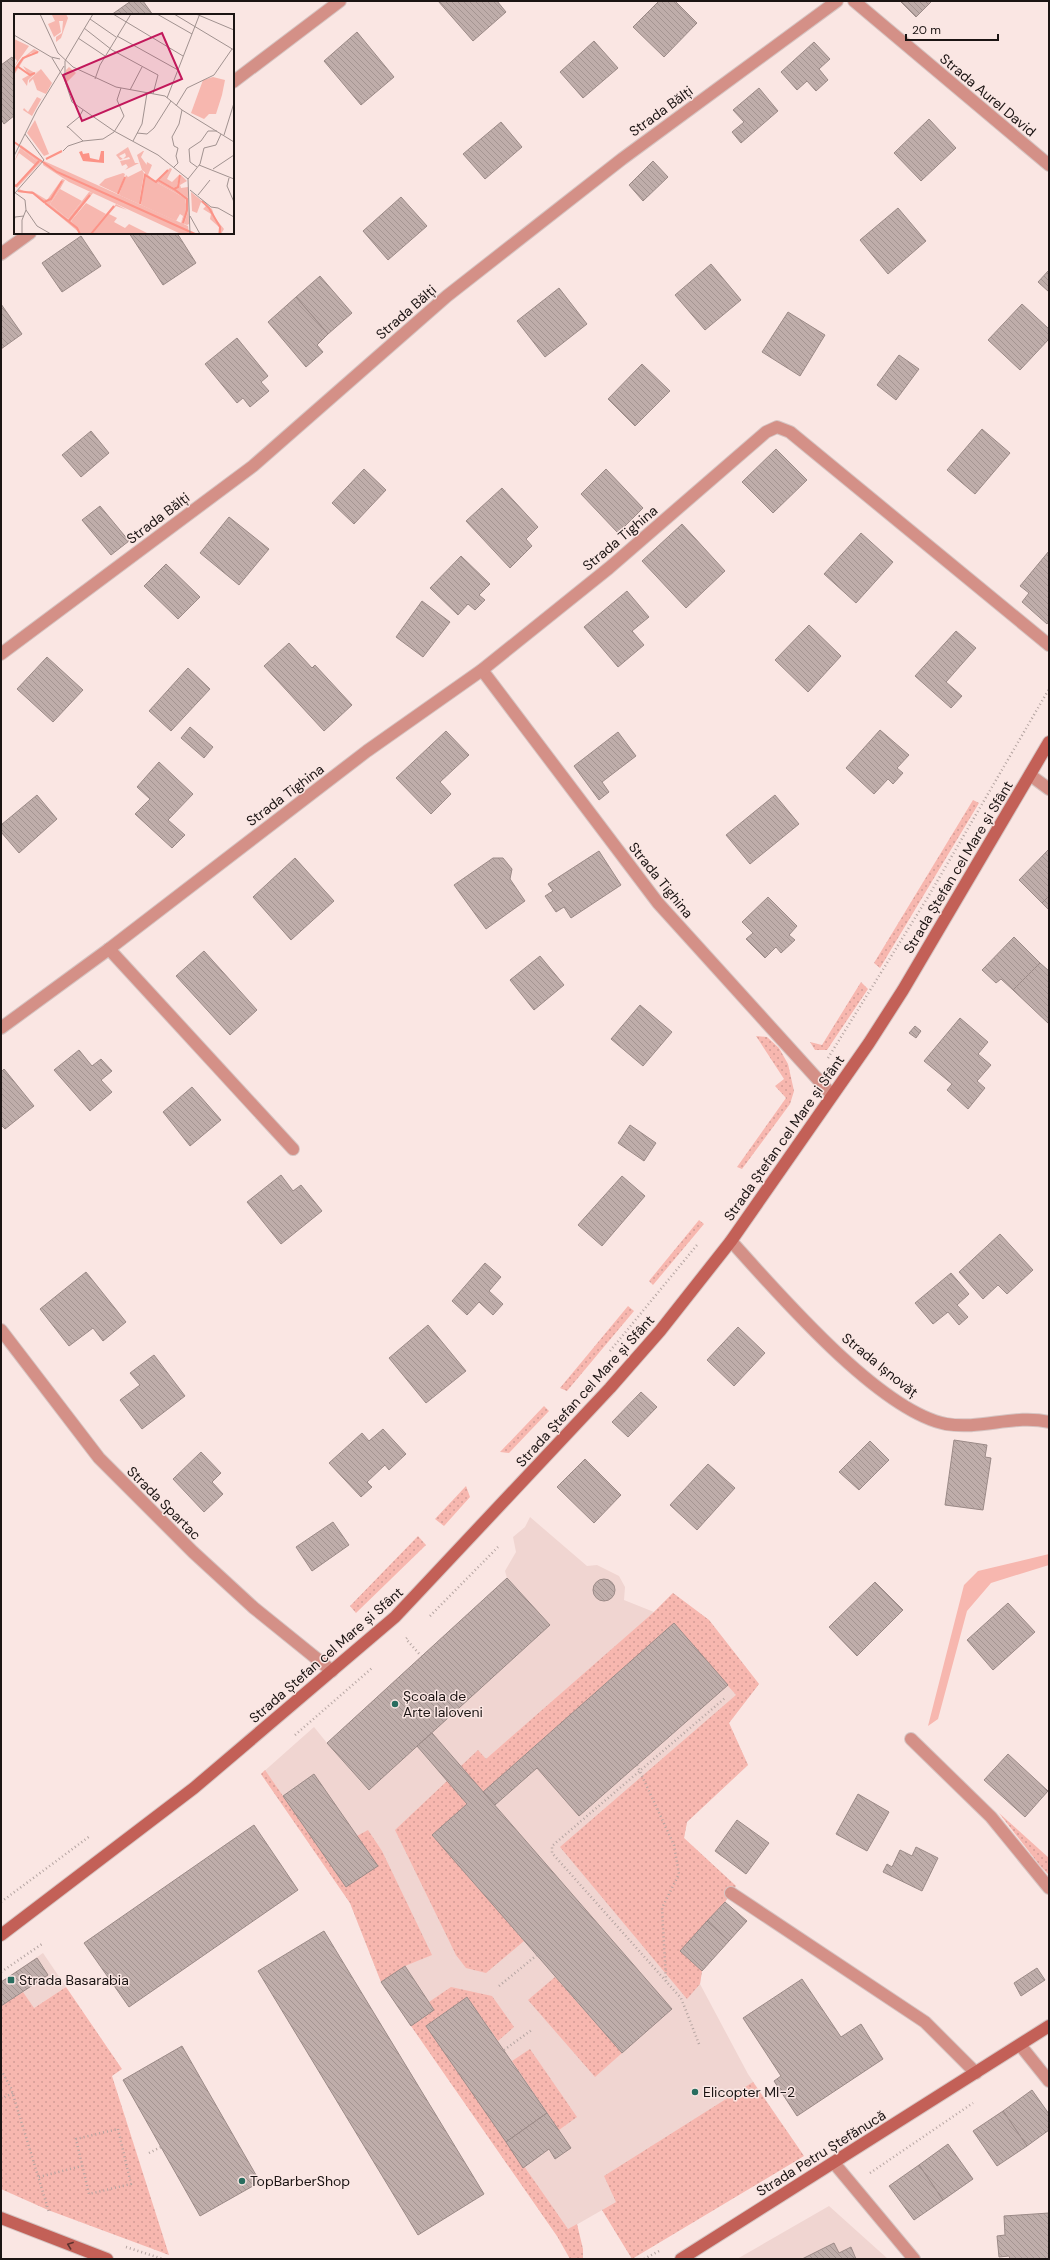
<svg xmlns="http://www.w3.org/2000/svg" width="1050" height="2260" font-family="'DM Sans',sans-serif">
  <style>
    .built { fill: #f0d5d1 }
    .grass { fill: #f7b7af }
    .park { fill: url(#park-dots) }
    .building { fill: url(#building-back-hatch); stroke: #9b8a87 }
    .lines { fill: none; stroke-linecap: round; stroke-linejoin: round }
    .lane-casing { stroke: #d6c4c2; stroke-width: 14 }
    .street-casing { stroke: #d6c4c2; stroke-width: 14 }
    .secondary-casing { stroke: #d6c4c2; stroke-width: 14 }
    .path { stroke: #b4a4a1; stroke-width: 2.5; stroke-dasharray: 1 3; stroke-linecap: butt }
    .lane { stroke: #d49087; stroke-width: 12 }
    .street { stroke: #d49087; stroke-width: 12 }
    .secondary { stroke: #c36057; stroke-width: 12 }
    .oneway { stroke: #5e322e }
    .poi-dot { fill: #296d5f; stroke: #fae6e3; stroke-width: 1.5 }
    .labels { text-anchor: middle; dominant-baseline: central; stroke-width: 3; stroke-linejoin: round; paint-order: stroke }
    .street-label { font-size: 14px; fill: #1b1413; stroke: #fae6e3 }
    .poi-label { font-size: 14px; fill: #1b1413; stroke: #fae6e3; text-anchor: start }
    .inset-river { fill: none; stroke: #fc9387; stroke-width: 2 }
    .inset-road { fill: none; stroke: #a19290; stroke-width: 1 }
    .view { fill: #c2185b; fill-opacity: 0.15; stroke: #c2185b; stroke-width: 2 }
    .inset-edge { fill: none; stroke: #1b1413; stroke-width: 2 }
  </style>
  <defs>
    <pattern id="park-dots" width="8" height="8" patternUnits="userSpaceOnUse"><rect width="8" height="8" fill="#f7b7af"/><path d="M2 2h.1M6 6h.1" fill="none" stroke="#d39c96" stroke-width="1.8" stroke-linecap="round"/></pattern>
    <pattern id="building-back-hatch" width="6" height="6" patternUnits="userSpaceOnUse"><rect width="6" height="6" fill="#bfadaa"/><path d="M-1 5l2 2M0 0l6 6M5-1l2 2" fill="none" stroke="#a49491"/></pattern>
  </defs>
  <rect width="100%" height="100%" fill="#fae6e3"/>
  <g class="built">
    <polygon points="530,1517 587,1566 597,1565 619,1576 625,1587 624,1600 654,1612 673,1593 709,1620 759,1684 729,1723 748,1765 687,1822 684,1838 736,1886 725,1902 747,1921 702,1971 700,1984 748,2074 802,2153 616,2202 557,2236 381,1982 350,1903 261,1774 314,1727 327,1743 507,1578 505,1571 516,1552 513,1537 525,1527"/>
    <polygon points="43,1953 66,1987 34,2008 1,2006 1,1982"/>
    <polygon points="829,2206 888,2259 737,2259"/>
  </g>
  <polygon class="grass" points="1049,1554 1049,1565 991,1583 967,1611 938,1719 928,1726 964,1585 978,1571"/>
  <g class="park">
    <polygon points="973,800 979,803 880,968 874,963"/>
    <polygon points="861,982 868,989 827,1050 815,1050 810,1042 822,1045"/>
    <polygon points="756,1036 767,1037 779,1048 788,1064 794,1091 790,1104 742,1169 737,1167 786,1098 775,1086 784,1079"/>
    <polygon points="699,1220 704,1224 653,1285 649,1281"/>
    <polygon points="628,1306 634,1311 567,1391 560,1388"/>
    <polygon points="544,1406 549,1411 509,1453 500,1452"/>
    <polygon points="466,1486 470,1497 444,1526 435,1519"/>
    <polygon points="418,1536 426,1545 356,1613 350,1606"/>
    <polygon points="673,1593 709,1620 759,1684 729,1723 748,1765 687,1822 684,1838 736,1886 725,1902 680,1951 702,1971 700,1984 687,1999 560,1847 736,1695 674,1623 483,1792 461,1766 478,1750 486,1759 654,1612"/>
    <polygon points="265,1770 346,1887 377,1866 357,1836 368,1830 382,1851 432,1955 405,1966 381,1982 350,1903 261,1774"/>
    <polygon points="447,1781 467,1804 432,1835 524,1941 486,1973 466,1968 456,1955 395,1830"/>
    <polygon points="999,1813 1049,1858 1049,1875 1041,1867"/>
    <polygon points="555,1977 622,2053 595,2077 528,2000"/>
    <polygon points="66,1987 122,2069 112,2076 169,2255 48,2210 1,2189 1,2006 23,1992 34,2008"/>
    <polygon points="451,1987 492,1996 514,2027 498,2041 467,1997 426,2026 568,2229 577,2224 583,2249 583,2259 570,2259 557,2236 411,2026 434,2010 429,2002"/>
    <polygon points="530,2049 577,2117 559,2130 512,2061"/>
    <polygon points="753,2082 804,2156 632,2259 602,2210 616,2202 604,2176"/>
  </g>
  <g class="building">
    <polygon points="131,1 143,1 153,15 111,15"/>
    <polygon points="438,1 497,1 506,12 473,41"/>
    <polygon points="659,1 675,1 697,23 664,57 633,27"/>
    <polygon points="900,1 932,1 916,17"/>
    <polygon points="357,32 394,77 361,105 324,61"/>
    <polygon points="594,41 618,68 583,98 560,72"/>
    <polygon points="814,42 830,59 819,69 828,80 816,91 807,81 797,90 781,72"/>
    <polygon points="12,57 15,62 15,115 4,124 1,119 1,65"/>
    <polygon points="759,88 778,111 741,143 732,132 744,122 733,110"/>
    <polygon points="929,119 956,148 921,181 894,153"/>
    <polygon points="501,122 522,147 485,179 463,154"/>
    <polygon points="653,161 668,177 643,201 629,185"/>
    <polygon points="401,197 427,226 388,260 363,231"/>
    <polygon points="898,208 926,241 888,274 860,240"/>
    <polygon points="129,233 177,233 196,263 163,285"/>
    <polygon points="81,236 101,266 62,292 42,263"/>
    <polygon points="711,264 741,300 705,330 675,295"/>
    <polygon points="1049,270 1049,292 1038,282"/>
    <polygon points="320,276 352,313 328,334 296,297"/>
    <polygon points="559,288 587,324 545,357 517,321"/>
    <polygon points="296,297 328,334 317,345 323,352 306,367 268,322"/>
    <polygon points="1,304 22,334 1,349"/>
    <polygon points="1022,304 1049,329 1049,339 1020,370 988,340"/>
    <polygon points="788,312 825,335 800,376 762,352"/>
    <polygon points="237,338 268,376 261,382 269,391 250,407 243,398 237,403 205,364"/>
    <polygon points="899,355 919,369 896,400 877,385"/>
    <polygon points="642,364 670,391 635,426 608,399"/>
    <polygon points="982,429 1010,453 975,494 947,470"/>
    <polygon points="91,431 109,453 81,477 62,455"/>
    <polygon points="776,449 807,480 773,513 742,482"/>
    <polygon points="364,469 386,490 354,524 332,503"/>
    <polygon points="606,469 643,508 618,533 581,494"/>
    <polygon points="502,488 538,527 526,539 532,546 510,568 466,521"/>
    <polygon points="100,506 129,541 111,555 82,520"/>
    <polygon points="229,517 269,549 239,585 200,553"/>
    <polygon points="682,524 725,571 686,608 642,561"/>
    <polygon points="861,533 893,562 856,603 824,574"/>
    <polygon points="1049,551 1049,621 1047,624 1022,602 1029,593 1020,586"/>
    <polygon points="461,556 490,584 479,595 485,600 475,610 468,604 458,615 430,588"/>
    <polygon points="166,564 200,597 178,619 144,586"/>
    <polygon points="627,591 649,617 632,631 644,645 618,667 584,627"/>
    <polygon points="422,601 450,622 423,657 396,637"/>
    <polygon points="809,625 841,656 808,692 775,660"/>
    <polygon points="956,631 976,648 946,682 962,696 951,708 915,676"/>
    <polygon points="289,643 312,668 315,665 352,705 324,731 264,666"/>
    <polygon points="47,657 83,690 53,722 17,689"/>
    <polygon points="188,668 210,689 171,731 149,711"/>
    <polygon points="190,727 213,747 204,758 181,738"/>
    <polygon points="880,730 909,755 897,768 903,773 893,784 888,779 874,794 846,768"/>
    <polygon points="446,731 469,755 440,782 451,794 431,814 396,778"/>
    <polygon points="618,732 636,756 602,782 609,792 599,800 574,766"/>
    <polygon points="159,762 193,794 168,820 185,835 172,848 135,814 150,799 137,787"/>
    <polygon points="37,795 57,819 19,853 1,832 1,825"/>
    <polygon points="775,795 799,824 750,864 726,835"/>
    <polygon points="1049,849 1049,896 1042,903 1019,880"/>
    <polygon points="599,851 621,885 571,918 564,907 556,912 545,896 553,891 548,884"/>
    <polygon points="295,858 334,901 291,940 253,897"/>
    <polygon points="493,858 503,858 512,869 510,879 525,901 486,929 454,885"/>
    <polygon points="1049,896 1049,910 1042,903"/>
    <polygon points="768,897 797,926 789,935 795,940 781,953 776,947 765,958 746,939 753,933 742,922"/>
    <polygon points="1014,937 1040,963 1013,990 1001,979 996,983 982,970"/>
    <polygon points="204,951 257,1010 230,1035 176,976"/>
    <polygon points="540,956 564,985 534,1010 510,980"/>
    <polygon points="1040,963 1049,971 1049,1024 1013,990"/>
    <polygon points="640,1005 672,1032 643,1066 611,1039"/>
    <polygon points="960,1018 988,1042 978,1054 991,1065 977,1081 985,1088 968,1109 947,1090 952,1084 924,1061"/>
    <polygon points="915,1026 921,1031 916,1038 909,1033"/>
    <polygon points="79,1050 92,1066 101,1059 112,1071 101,1080 112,1092 90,1111 54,1070"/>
    <polygon points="4,1069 34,1106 5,1129 1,1125 1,1072"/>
    <polygon points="192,1087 221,1120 190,1146 163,1112"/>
    <polygon points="630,1125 656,1143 644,1161 618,1143"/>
    <polygon points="281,1175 293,1191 301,1185 322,1211 281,1244 247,1202"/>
    <polygon points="622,1176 645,1196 602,1246 578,1225"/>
    <polygon points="1000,1234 1033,1270 1007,1294 998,1285 983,1299 959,1272"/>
    <polygon points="485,1263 501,1277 489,1291 503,1304 493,1315 479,1302 467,1315 452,1301"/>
    <polygon points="86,1272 126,1322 103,1341 93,1328 69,1346 40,1309"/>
    <polygon points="951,1273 969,1294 957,1305 968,1317 959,1325 948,1312 933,1324 915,1303"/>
    <polygon points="428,1325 466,1371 426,1403 389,1358"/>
    <polygon points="738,1327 765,1353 734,1386 707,1360"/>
    <polygon points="154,1355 185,1396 142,1429 120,1400 140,1385 130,1373"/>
    <polygon points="641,1392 657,1407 628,1437 612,1422"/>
    <polygon points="383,1429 406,1454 389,1470 385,1465 367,1482 372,1487 361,1497 329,1463 362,1433 369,1441"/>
    <polygon points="954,1440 987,1445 985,1457 991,1458 983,1510 945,1505"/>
    <polygon points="870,1441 889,1460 859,1490 839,1472"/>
    <polygon points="201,1452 221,1473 212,1482 223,1494 204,1512 173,1479"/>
    <polygon points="585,1459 621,1495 594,1523 557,1487"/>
    <polygon points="708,1464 735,1488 697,1530 670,1505"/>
    <polygon points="333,1522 349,1545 312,1571 296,1547"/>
    <polygon points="507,1578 550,1625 369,1790 327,1743"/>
    <circle cx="604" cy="1590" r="11"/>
    <polygon points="875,1582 903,1610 857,1656 829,1627"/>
    <polygon points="1008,1603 1035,1632 993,1670 967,1640"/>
    <polygon points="674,1623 728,1685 579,1816 537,1768 495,1805 483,1792"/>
    <polygon points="432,1733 672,2009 622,2053 432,1835 467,1804 417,1746"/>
    <polygon points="1008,1754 1048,1791 1025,1817 984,1780"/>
    <polygon points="314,1774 378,1866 346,1887 283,1796"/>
    <polygon points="858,1794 889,1812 867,1851 836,1834"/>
    <polygon points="737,1820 769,1843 746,1874 715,1851"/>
    <polygon points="254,1825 298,1890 129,2007 84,1943"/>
    <polygon points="916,1847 938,1858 922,1891 883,1872 887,1864 892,1867 900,1850 912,1856"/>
    <polygon points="725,1902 747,1921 729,1941 707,1921"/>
    <polygon points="707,1921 729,1941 702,1971 680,1951"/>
    <polygon points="324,1931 484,2194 418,2235 258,1971"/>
    <polygon points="37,1958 48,1975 1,2006 1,1982"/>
    <polygon points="405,1966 434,2010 411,2026 381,1982"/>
    <polygon points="1037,1968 1045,1980 1021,1996 1014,1983"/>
    <polygon points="802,1979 841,2037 861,2024 883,2059 797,2116 774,2081 781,2076 743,2018"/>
    <polygon points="467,1997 547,2113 506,2142 426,2026"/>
    <polygon points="182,2046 260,2182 200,2216 123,2080"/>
    <polygon points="1032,2090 1049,2114 1049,2130 1027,2146 1003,2111"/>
    <polygon points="1003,2111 1027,2146 997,2166 973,2131"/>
    <polygon points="547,2113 571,2148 555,2159 549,2149 523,2168 506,2142"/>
    <polygon points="948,2144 973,2179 943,2200 919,2165"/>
    <polygon points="919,2165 943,2200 914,2220 889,2186"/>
    <polygon points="1049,2213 1049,2259 1010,2259 1009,2256 999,2257 997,2236 1005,2235 1004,2216"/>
    <polygon points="834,2243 839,2253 851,2247 856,2259 802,2259"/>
  </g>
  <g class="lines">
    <defs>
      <g id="lane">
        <polyline points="109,949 293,1149"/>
        <polyline points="911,1739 991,1817 1049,1888"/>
        <polyline points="731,1893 925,2022 976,2073"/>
        <polyline points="1020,2045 1049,2081"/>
      </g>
      <g id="street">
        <polyline points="854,1 1049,165"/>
        <polyline points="233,82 340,1"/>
        <polyline points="1,254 30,233"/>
        <polyline points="1,654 253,466 447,296 622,159 837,1"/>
        <polyline points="482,670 658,903 832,1095"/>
        <polyline points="1030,775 1049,789"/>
        <polyline points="1,1028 109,949 367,751 482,670 609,568 766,432 777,427 790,432 807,446 1049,645"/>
        <path d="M 731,1241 C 777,1292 879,1411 946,1424 C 981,1430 1015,1414 1049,1422"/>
        <polyline points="1,1330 99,1458 193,1552 254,1608 332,1671"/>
        <polyline points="834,2163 914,2259"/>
      </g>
      <g id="secondary">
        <polyline points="1,1935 194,1788 395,1617 610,1388 660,1331 731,1241 869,1043 903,990 1049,742"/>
        <polyline points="1,2218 107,2259"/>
        <polyline points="681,2259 1049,2026"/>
      </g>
    </defs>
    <use href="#lane" class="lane-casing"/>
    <use href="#street" class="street-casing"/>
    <use href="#secondary" class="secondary-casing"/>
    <g class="path">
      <polyline points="828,1058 928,897 1049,689"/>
      <polyline points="610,1351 697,1245"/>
      <polyline points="430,1616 498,1547"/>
      <polyline points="407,1638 406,1639 421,1656"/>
      <polyline points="295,1735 372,1668"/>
      <polyline points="637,1765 674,1845 679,1874 662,1908 666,1981"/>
      <polyline points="1,1902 90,1836"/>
      <polyline points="1,1972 42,1944"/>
      <polyline points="499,1986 537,1955"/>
      <polyline points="699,2044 681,1998 552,1853 552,1846 725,1698"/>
      <polyline points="504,2050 533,2029"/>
      <polyline points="1,2070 11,2088 49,2212"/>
      <polyline points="1,2099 13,2093"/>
      <polygon points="118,2129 131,2184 89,2194 76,2139"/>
      <polyline points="149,2153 161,2147"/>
      <polyline points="870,2173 973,2103"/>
      <polyline points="39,2177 82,2166"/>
      <polyline points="126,2247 163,2259"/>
      <polyline points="644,2259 661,2250"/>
    </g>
    <use href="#lane" class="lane"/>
    <use href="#street" class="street"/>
    <use href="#secondary" class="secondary"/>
  </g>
  <defs><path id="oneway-chevron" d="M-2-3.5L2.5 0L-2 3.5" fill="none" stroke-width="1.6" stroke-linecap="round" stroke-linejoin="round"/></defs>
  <use class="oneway" href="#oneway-chevron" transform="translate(70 2245) rotate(-160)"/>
  <g class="poi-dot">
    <circle cx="395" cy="1704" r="4"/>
    <rect x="7" y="1976" width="8" height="8" rx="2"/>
    <circle cx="695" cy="2092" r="4"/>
    <circle cx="242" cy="2181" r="4"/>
  </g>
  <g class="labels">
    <g class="street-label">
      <text transform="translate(988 95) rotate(40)">Strada Aurel David</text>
      <text transform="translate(661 111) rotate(-36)">Strada Bălți</text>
      <text transform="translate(406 312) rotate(-41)">Strada Bălți</text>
      <text transform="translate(158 518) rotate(-37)">Strada Bălți</text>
      <text transform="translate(620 538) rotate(-40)">Strada Tighina</text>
      <text transform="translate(285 795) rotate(-37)">Strada Tighina</text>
      <text transform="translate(958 867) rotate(-59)">Strada Ștefan cel Mare și Sfânt</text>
      <text transform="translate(661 880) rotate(51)">Strada Tighina</text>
      <text transform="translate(784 1138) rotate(-55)">Strada Ștefan cel Mare și Sfânt</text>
      <text transform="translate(880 1365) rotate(39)">Strada Ișnovăț</text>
      <text transform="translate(585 1391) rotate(-48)">Strada Ștefan cel Mare și Sfânt</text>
      <text transform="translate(164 1503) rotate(45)">Strada Spartac</text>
      <text transform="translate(326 1655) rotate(-41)">Strada Ștefan cel Mare și Sfânt</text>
      <text transform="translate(821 2153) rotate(-32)">Strada Petru Ștefănucă</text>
    </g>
    <g class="poi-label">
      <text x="403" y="1696">Școala de<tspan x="403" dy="16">Arte Ialoveni</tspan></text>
      <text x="19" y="1980">Strada Basarabia</text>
      <text x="703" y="2092">Elicopter MI-2</text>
      <text x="250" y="2181">TopBarberShop</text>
    </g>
  </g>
  <g transform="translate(14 14)">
    <rect width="220" height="220" fill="#fae6e3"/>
    <path d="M 0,25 L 15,32 L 0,53 L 3,47 L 0,43 ZM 9,52 L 21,59 L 25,56 L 14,66 L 13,72 L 8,65 L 15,61 ZM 6,134 L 24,148 L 21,151 L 5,139 L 0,148 ZM 156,154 L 158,155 L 153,165 L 158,168 L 166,160 L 163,172 L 160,174 L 145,166 ZM 128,156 L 130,159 L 125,190 L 105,181 L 112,161 L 114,163 ZM 109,159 L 111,160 L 104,180 L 85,171 L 91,165 ZM 167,161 L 173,167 L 166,171 L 167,174 L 174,173 L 175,210 L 173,211 L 170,210 L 174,197 L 174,184 L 161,175 L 165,173 ZM 131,162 L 171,184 L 173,196 L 167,209 L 169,202 L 166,200 L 162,207 L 127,191 ZM 46,175 L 68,187 L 54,205 L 36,190 ZM 72,189 L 92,200 L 76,220 L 67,220 L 57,207 ZM 102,190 L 113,196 L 102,192 L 95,200 L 103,204 L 100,208 L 111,214 L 115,210 L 135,220 L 78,220 Z" fill="#f7b7af"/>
    <path d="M 20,35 L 26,38 L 17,39 L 10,45 L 0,61 L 0,55 L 6,46 ZM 7,131 L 28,147 L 3,174 L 0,170 L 3,171 L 24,148 L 6,134 ZM 30,147 L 174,212 L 175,220 L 167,220 L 55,168 L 29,151 ZM 133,148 L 138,151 L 134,161 L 141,167 L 156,154 L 145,166 L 160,174 L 163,172 L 167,161 L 165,174 L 162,175 L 174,184 L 174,197 L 170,210 L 167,209 L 173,196 L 171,184 L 131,162 L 128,187 L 125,190 ZM 48,165 L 51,166 L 46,175 L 36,190 L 54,205 L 75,178 L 79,179 L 57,207 L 67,220 L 18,179 L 3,178 L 5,175 L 12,178 L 18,177 L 33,186 Z" fill="#f7b7af"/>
    <path d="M 199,63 L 211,66 L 208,81 L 202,100 L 195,100 L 190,105 L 177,99 L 189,66 Z" fill="#f7b7af"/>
    <path d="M 52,0 L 54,4 L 47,24 L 42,28 L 42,23 L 48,19 L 49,7 L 45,7 L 47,18 L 40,23 L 34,10 L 41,7 L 38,1 ZM 55,53 L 62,59 L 52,69 L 52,56 ZM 27,55 L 38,69 L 32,80 L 23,76 L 19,65 L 15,69 L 15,66 ZM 30,80 L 18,102 L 9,96 L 10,94 L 14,98 L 23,83 L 27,85 ZM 21,106 L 35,140 L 30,142 L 13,119 ZM 114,133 L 121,149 L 125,149 L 111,156 L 114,153 L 112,150 L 108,152 L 106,147 L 116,145 L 115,143 L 109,145 L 112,142 L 111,139 L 105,142 L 109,145 L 106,146 L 102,141 ZM 129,137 L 133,137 L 130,137 L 127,143 L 135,154 L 133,160 L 128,156 L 123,141 ZM 177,178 L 198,195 L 201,204 L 210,215 L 207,220 L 204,220 L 205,213 L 196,205 L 197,200 L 189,195 L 192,192 L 187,188 L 183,199 L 178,197 Z" fill="#f7b7af"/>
    <path d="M 68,137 L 69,140 L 75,139 L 76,144 L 85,146 L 87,137 L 90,137 L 90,149 L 69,147 L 65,138 Z" fill="#fc9387"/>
    <path class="inset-river" d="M 3,52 L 16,61 L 21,59M 0,57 L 9,44 L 24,38M 0,128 L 43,158 L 181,220M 32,145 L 48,137M 144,166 L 160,175 L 164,173 L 166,161M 0,171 L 2,172 L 25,147M 160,175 L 173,185 L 173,196 L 169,209M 4,177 L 19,179 L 30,188 L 37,185 L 48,167M 104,180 L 111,163M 188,187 L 195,194 L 206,213 L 206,220M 31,189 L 63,214 L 66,220M 126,190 L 131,161 L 142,168 L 154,156M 54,208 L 76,181M 77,220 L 100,192"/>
    <path class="inset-road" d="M 26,0 L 44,39 L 59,53 L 102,73 L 151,82 L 168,96 L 220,128M 99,0 L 169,42M 143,0 L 178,20M 160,0 L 220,36M 182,0 L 220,16M 76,5 L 102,23M 70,14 L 98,36 L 144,61 L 139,80M 0,21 L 37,43 L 46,45M 103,22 L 164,56M 64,24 L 91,42M 38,44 L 50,64M 51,47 L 79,0M 51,47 L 51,67 L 58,88 L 100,117 L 144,141 L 174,165 L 176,220M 81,65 L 86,51 L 117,0M 116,76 L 128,53M 153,84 L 185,2M 162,92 L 173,74 L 200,61 L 218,35M 54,112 L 65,103 L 69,96M 54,114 L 53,112 L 69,127M 123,119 L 133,120 L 140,114 L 157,87M 210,121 L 220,89M 119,127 L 128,110 L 133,79M 49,137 L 54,132 L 69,127 L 89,125 L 100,118 L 110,102 L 103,86 L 107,74M 0,142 L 23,96 L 50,52M 185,151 L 220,165M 183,153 L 176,148 L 175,135 L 187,127 L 194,117 L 203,117M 159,154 L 164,149 L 162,142 L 164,134 L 160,132 L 158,123 L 165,110 L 168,96M 199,155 L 220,141M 215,164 L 213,172 L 220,188M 174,165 L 186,150 L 190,134 L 202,131 L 207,120M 176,176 L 197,193 L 204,194 L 220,203M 0,178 L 11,186 L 12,196 L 23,212 L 37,220M 1,179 L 30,146 L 11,120M 184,181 L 196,166M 176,202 L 186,220M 0,207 L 1,203 L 10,202M 8,220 L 8,206 L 12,196"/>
    <path class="view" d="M 148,19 L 168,65 L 68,107 L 49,61 Z"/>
    <rect width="220" height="220" class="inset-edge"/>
  </g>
  <rect width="1050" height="2260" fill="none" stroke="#1b1413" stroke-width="4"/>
  <path d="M906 34v6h92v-6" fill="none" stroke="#1b1413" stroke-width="2"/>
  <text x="912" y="34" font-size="12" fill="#1b1413" stroke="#fae6e3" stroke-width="3" paint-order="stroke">20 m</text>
</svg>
